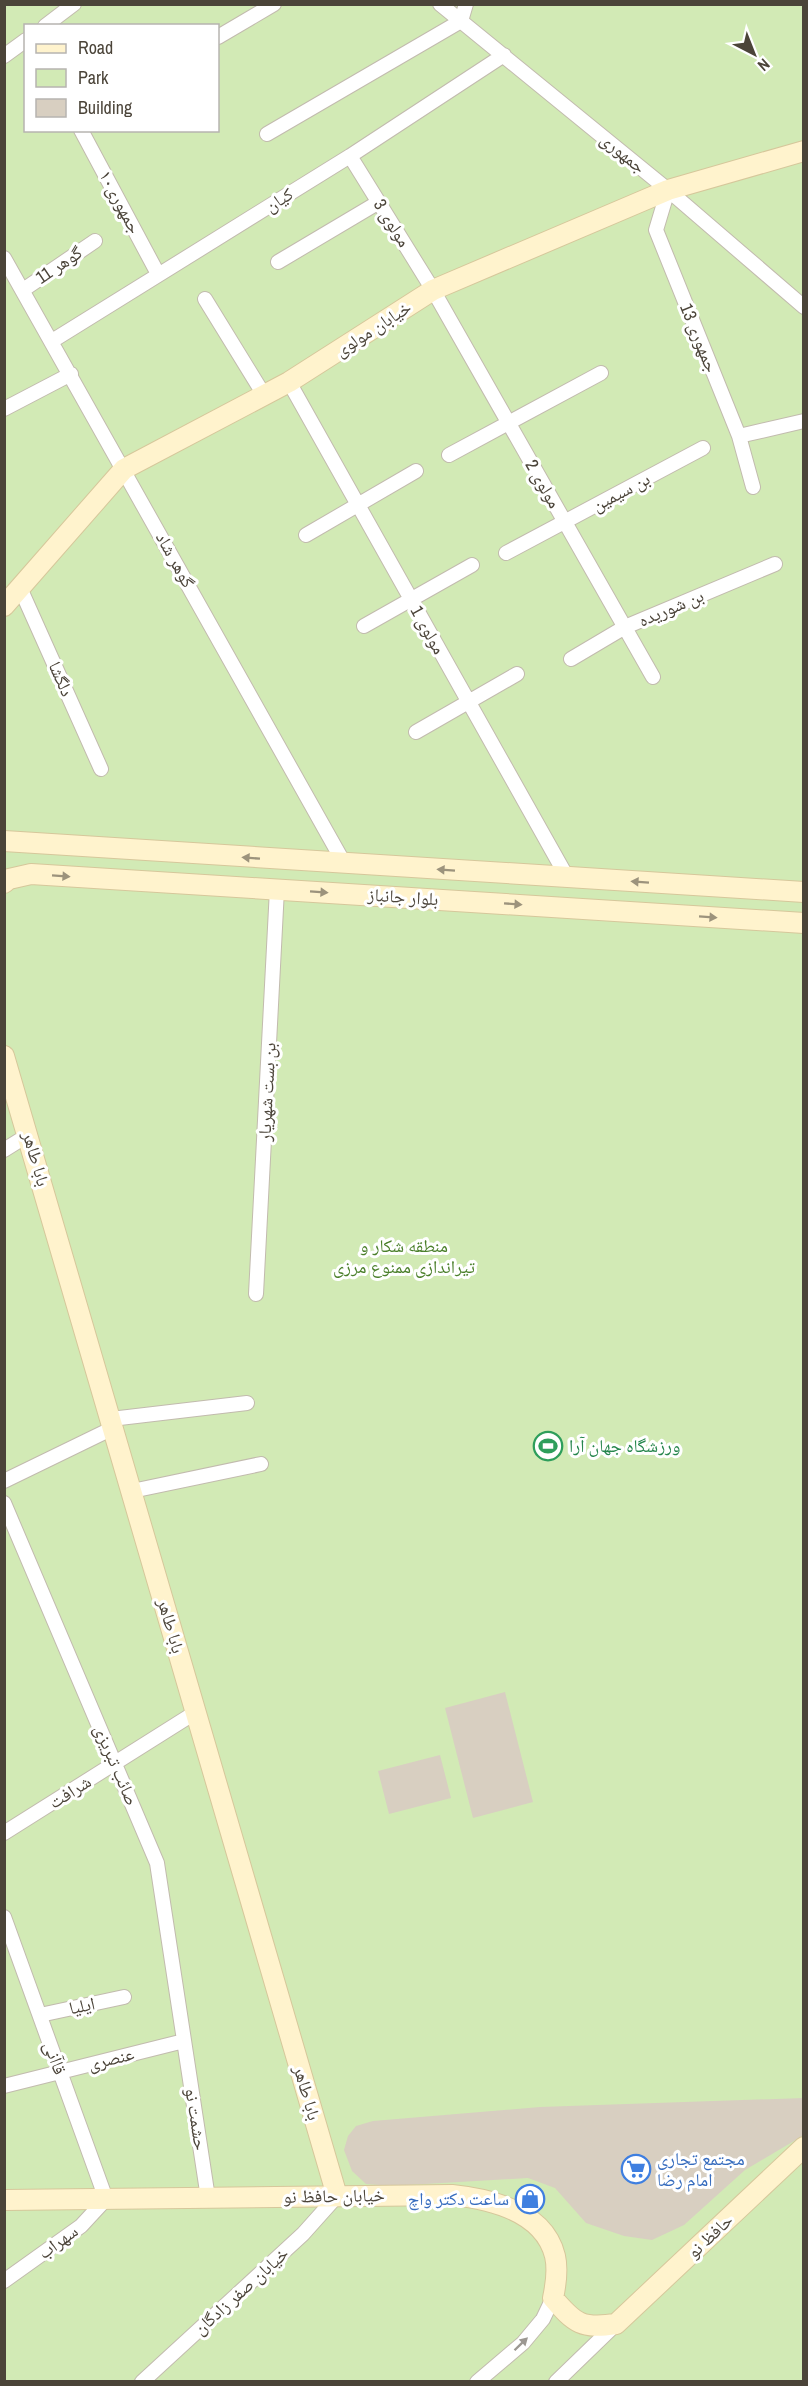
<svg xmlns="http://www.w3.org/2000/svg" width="808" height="2386" font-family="'Archivo Narrow','Noto Naskh Arabic',sans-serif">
<rect width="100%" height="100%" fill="#f6f3ec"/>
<path fill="#d2eab5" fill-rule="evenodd" d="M5 5H803V2381L5 2382ZM26 26H218V130H26Z"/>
<path fill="#d8cfc1" d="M505 1692 533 1802 473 1818 445 1708Z
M440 1755 451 1798 389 1814 378 1771Z
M804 2098V2135L745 2170 684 2225 652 2240 624 2236 586 2223 555 2188 528 2178 391 2186 366 2184 352 2171 344 2150 348 2136 356 2126 373 2121 540 2107Z"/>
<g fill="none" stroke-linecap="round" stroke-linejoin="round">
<g stroke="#c2bbae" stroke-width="16">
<path id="street" d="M440 4 668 190 804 307
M45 26 74 4
M218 37 274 4
M4 56 26 40
M81 130 158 274
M267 134 461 21 466 4
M350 156 433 290 653 677
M668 190 656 230 739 436 753 487
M4 258 344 863
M278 262 379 202
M23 290 95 241
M205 299 264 395
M52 341 350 156 504 55
M289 382 567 877
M4 409 71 374
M739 436 804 421
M449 455 601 373
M306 535 416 471
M506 553 703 448
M21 590 101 769
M364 626 472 565
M571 659 625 627 775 564
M416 732 517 674
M4 1150 28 1135
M256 1294 277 889
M111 1419 247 1403
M4 1481 113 1428
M132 1491 261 1464
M4 1503 157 1863 208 2198
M4 1833 196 1712
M4 1917 106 2199 81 2226 4 2281
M40 2015 124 1997
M4 2086 184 2041
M142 2382 303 2234 337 2196
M477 2382 523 2343 543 2319 553 2298
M556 2382 616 2324"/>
</g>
<g stroke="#d6c79b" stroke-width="22">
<path id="secondary" d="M4 606 124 469 289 382 433 290 668 190 804 151
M4 841 804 892
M4 883 9 879 31 874 804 923
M4 1056 337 2196
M4 2200 452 2195C490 2199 544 2211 555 2256 558 2269 556 2284 553 2298 575 2324 582 2329 616 2324L804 2147"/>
</g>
<use href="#street" stroke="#fff" stroke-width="14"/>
<use href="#secondary" stroke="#fff3cd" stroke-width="20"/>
</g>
<defs><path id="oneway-solid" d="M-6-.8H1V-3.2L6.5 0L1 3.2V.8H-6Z" transform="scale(1.5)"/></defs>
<g fill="#9c937c">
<use href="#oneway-solid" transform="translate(251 858) rotate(-176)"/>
<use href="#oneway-solid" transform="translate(446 870) rotate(-176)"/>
<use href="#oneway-solid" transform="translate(61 876) rotate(4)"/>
<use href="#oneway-solid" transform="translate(640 882) rotate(-176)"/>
<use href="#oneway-solid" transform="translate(319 892) rotate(4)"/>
<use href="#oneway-solid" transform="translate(513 904) rotate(4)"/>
<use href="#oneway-solid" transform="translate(708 917) rotate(4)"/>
</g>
<use fill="#9c9892" href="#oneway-solid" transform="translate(521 2344) rotate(-44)"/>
<defs>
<g id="stadium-ring" transform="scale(1.5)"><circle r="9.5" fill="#fff" stroke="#2e9e5b" stroke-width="1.5"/><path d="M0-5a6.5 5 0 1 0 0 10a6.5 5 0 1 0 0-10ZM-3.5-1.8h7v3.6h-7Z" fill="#2e9e5b"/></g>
<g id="supermarket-ring" transform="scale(1.5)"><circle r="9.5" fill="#fff" stroke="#3f7fe0" stroke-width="1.5"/><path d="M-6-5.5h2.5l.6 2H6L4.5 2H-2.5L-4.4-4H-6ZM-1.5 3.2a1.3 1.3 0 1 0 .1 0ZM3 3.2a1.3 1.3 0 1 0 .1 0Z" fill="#3f7fe0"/></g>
<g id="shop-ring" transform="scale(1.5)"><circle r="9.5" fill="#fff" stroke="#3f7fe0" stroke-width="1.5"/><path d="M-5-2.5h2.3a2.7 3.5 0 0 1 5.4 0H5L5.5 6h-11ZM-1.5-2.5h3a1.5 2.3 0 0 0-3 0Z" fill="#3f7fe0"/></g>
</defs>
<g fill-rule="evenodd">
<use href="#stadium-ring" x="548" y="1446"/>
<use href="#supermarket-ring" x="636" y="2169"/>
<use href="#shop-ring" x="530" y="2199"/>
</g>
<g text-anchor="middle" stroke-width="6" stroke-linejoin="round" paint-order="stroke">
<g font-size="18" fill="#4b4439" stroke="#fff">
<text transform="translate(623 153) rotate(39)" y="6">جمهوری</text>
<text transform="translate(279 200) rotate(-32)" y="6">کیان</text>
<text transform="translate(120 202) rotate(62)" y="6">جمهوری۱۰</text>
<text transform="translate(392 223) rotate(58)" y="6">مولوی 3</text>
<text transform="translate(59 265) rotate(-34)" y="6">گوهر 11</text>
<text transform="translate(373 329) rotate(-33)" y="6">خیابان مولوی</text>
<text transform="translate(699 338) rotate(68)" y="6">جمهوری 13</text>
<text transform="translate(543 484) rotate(60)" y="6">مولوی 2</text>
<text transform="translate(621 492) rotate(-28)" y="6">بن سیمین</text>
<text transform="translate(175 560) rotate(61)" y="6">گوهر شاد</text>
<text transform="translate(671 608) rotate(-23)" y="6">بن شوریده</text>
<text transform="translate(428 630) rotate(61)" y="6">مولوی 1</text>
<text transform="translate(61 679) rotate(66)" y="6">دلگشا</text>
<text transform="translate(403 897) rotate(4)" y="6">بلوار جانباز</text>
<text transform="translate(267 1092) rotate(-87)" y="6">بن بست شهریار</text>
<text transform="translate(36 1159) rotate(74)" y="6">بابا طاهر</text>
<text transform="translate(171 1626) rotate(74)" y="6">بابا طاهر</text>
<text transform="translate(116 1765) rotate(67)" y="6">صائب تبریزی</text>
<text transform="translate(70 1792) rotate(-32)" y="6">شرافت</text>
<text transform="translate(82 2006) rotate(-12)" y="6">ایلیا</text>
<text transform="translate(55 2058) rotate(70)" y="6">قاآنی</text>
<text transform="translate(111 2059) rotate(-14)" y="6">عنصری</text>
<text transform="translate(307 2093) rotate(74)" y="6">بابا طاهر</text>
<text transform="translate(196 2119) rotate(81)" y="6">حشمت نو</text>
<text transform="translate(334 2196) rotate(-1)" y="6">خیابان حافظ نو</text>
<text transform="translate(710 2236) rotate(-43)" y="6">حافظ نو</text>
<text transform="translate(58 2242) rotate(-36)" y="6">سهراب</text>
<text transform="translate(241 2291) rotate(-42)" y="6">خیابان صفر زادگان</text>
</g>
<g font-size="18" fill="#4a7f2a" stroke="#fff">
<text x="404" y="1252">منطقه شکار و<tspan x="404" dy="21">تیراندازی ممنوع مرزی</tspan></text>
</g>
<g font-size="18" fill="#27864d" stroke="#fff" text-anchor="start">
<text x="569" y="1452">ورزشگاه جهان آرا</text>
</g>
<g font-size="18" fill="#366cbe" stroke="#fff" text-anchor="start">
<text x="657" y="2165">مجتمع تجاری<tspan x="657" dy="21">امام رضا</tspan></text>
<text x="509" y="2205" text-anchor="end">ساعت دکتر واچ</text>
</g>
</g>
<rect width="808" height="2386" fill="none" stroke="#4b4439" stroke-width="12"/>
<rect x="24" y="24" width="195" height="108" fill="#ffffff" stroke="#b7b4b0" stroke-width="1.5"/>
<rect x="36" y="44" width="30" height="9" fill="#fff3cd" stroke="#b7b4b0" stroke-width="1.5"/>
<text x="78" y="54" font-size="18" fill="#4b4439">Road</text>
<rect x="36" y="69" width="30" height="18" fill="#d2eab5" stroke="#b7b4b0" stroke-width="1.5"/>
<text x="78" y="84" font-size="18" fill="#4b4439">Park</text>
<rect x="36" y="99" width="30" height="18" fill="#d8cfc1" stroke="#b7b4b0" stroke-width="1.5"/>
<text x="78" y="114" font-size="18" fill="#4b4439">Building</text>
<g transform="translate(754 54) rotate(138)" stroke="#ffffff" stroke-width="4.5" paint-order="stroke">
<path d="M0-4.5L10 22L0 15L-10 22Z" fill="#4b4439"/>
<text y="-9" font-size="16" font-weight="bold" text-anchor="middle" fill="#4b4439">N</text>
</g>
</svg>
